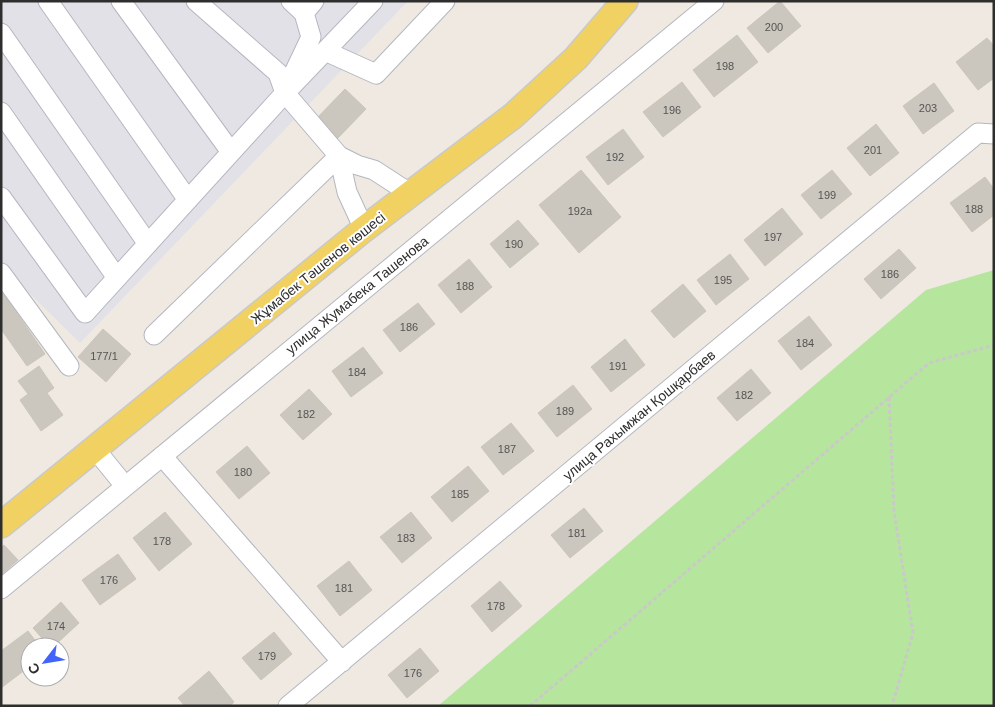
<svg xmlns="http://www.w3.org/2000/svg" width="995" height="707" font-family="Arial,sans-serif">
<rect width="100%" height="100%" fill="#efe9e1"/>
<path fill="#e3e1e8" d="M1 1H408L80 343 23 287 1 263Z"/>
<path fill="#b6e59e" d="M994 270V706H438L926 290Z"/>
<path fill="#cbc7bf" stroke="#cbc5ba" d="M780 1 801 26 768 53 747 28Z
M737 35 758 62 714 97 693 70Z
M987 38 994 46V78L978 90 956 62Z
M682 82 701 107 663 137 643 112Z
M934 83 954 111 923 134 903 106Z
M345 89 366 109 337 139 316 119Z
M876 124 899 153 870 176 847 148Z
M623 129 644 157 608 185 586 157Z
M581 170 621 217 579 253 539 205Z
M832 170 852 194 821 219 801 195Z
M985 177 994 189V215L972 232 950 203Z
M782 208 803 234 765 266 744 240Z
M518 220 539 244 510 268 490 244Z
M899 249 916 268 881 299 864 279Z
M730 254 749 279 716 305 697 280Z
M469 259 492 287 461 313 438 285Z
M683 284 706 311 674 338 651 311Z
M1 290 45 354 27 366 1 329Z
M418 303 435 324 400 352 383 330Z
M809 316 832 345 801 370 778 341Z
M103 329 131 354 106 382 78 357Z
M625 339 645 365 611 392 591 367Z
M363 347 383 373 351 397 332 371Z
M39 366 54 388 47 393 63 415 41 431 20 400 28 394 18 381Z
M751 369 771 393 737 421 717 398Z
M573 385 592 409 557 437 538 413Z
M309 389 332 414 303 440 280 415Z
M511 423 534 451 503 475 481 447Z
M247 446 270 473 239 499 216 472Z
M468 466 489 491 452 522 431 497Z
M584 508 603 531 570 558 551 535Z
M165 512 192 544 159 571 133 538Z
M411 512 432 538 402 563 380 537Z
M4 545 18 560 1 575V548Z
M118 554 136 579 100 605 82 580Z
M349 561 372 590 340 616 317 586Z
M500 581 522 606 492 632 471 606Z
M61 602 79 623 53 647H50L33 628Z
M28 631 40 647H30V666L1 688V651Z
M274 632 292 654 261 680 242 658Z
M420 648 439 671 407 698 388 675Z
M209 671 234 702 230 706H185L178 698Z"/>
<g fill="none" stroke-linecap="round" stroke-linejoin="round">
<g stroke="#b4b7c1" stroke-width="21">
<path id="minor" d="M48 1 188 200
M121 1 231 152
M196 1 278 73 285 93 339 156 357 165 374 170 411 194
M291 1 304 13
M1 33 148 244
M325 51 376 74 445 1
M291 79 311 37 304 13 314 1
M1 112 117 278
M339 156 347 192 364 229
M1 197 85 313 285 93 373 1
M1 273 69 366
M154 335 339 156
M95 449 125 486
M162 456 342 662
M1 589 714 1
M288 706 978 133 994 134"/>
</g>
<g stroke="#c9c9c9" stroke-width="28">
<path id="major" d="M1 525 364 229 513 116 576 58 625 1"/>
</g>
<path stroke="#c9c9c9" stroke-width="3" stroke-dasharray="4 2.5" stroke-linecap="butt" d="M889 397 894 511 913 633 892 706
M530 706 929 363 994 345"/>
<use href="#minor" stroke="#fff" stroke-width="19"/>
<use href="#major" stroke="#f2d163" stroke-width="25"/>
</g>
<g text-anchor="middle" stroke-width="4" stroke-linejoin="round" paint-order="stroke">
<g font-size="11" fill="#555452">
<text x="774" y="31">200</text>
<text x="725" y="70">198</text>
<text x="928" y="112">203</text>
<text x="672" y="114">196</text>
<text x="873" y="154">201</text>
<text x="615" y="161">192</text>
<text x="827" y="199">199</text>
<text x="974" y="213">188</text>
<text x="580" y="215">192а</text>
<text x="773" y="241">197</text>
<text x="514" y="248">190</text>
<text x="890" y="278">186</text>
<text x="723" y="284">195</text>
<text x="465" y="290">188</text>
<text x="409" y="331">186</text>
<text x="805" y="347">184</text>
<text x="104" y="360">177/1</text>
<text x="618" y="370">191</text>
<text x="357" y="376">184</text>
<text x="744" y="399">182</text>
<text x="565" y="415">189</text>
<text x="306" y="418">182</text>
<text x="507" y="453">187</text>
<text x="243" y="476">180</text>
<text x="460" y="498">185</text>
<text x="577" y="537">181</text>
<text x="406" y="542">183</text>
<text x="162" y="545">178</text>
<text x="109" y="584">176</text>
<text x="344" y="592">181</text>
<text x="496" y="610">178</text>
<text x="56" y="630">174</text>
<text x="267" y="660">179</text>
<text x="413" y="677">176</text>
</g>
<g font-size="14" fill="#2e2e2e" stroke="#fff">
<text transform="translate(318 268) rotate(-39)" y="5">Жұмабек Тәшенов көшесі</text>
<text transform="translate(357 295) rotate(-39)" y="5">улица Жумабека Ташенова</text>
<text transform="translate(639 415) rotate(-40)" y="5">улица Рахымжан Қошқарбаев</text>
</g>
</g>
<rect width="995" height="707" fill="none" stroke="#2e2e2e" stroke-width="5"/>
<g transform="translate(45 662) rotate(239)"><circle r="24" fill="#ffffff" stroke="#ababab"/>
<path d="M0-4L9 19L0 12L-9 19Z" fill="#4264fb"/>
<text y="-8" font-size="14" font-weight="bold" text-anchor="middle" fill="#2e2e2e">С</text>
</g>
</svg>
